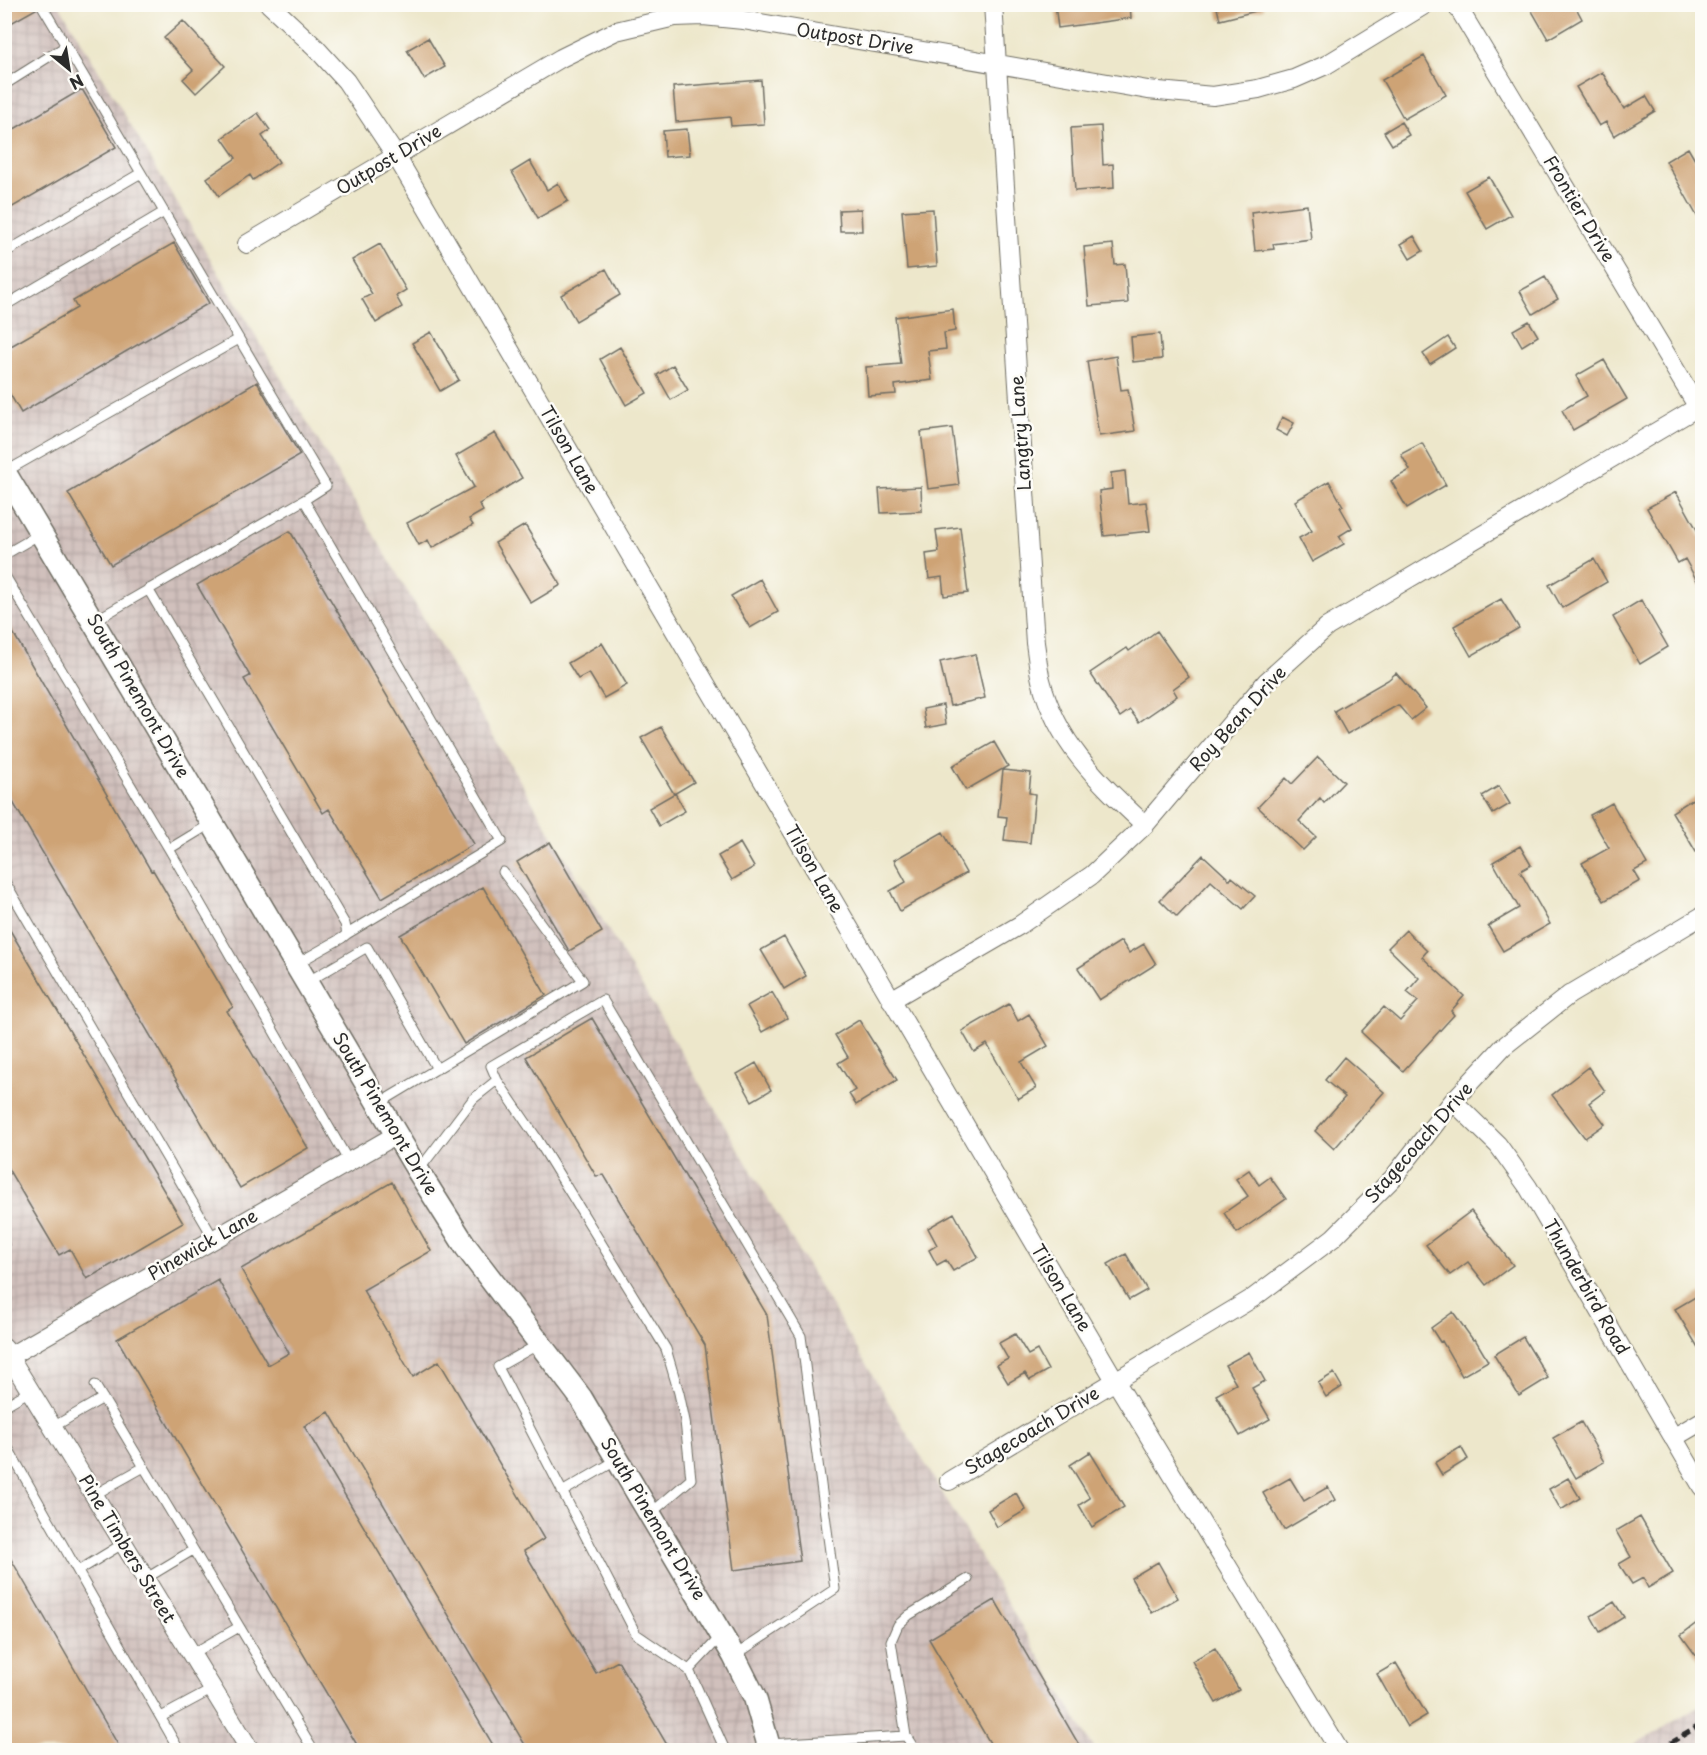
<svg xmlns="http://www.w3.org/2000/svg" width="1707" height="1755" font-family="'Playpen Sans',sans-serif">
<defs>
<pattern id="industrial-grid" width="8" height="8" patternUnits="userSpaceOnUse" patternTransform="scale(1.5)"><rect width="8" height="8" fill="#d0c0bc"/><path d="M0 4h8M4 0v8" fill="none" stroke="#b3a5a2"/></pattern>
</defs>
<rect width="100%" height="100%" fill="#fdfcf7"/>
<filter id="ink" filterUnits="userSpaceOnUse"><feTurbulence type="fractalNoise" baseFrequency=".0167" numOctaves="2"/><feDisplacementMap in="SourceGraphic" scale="12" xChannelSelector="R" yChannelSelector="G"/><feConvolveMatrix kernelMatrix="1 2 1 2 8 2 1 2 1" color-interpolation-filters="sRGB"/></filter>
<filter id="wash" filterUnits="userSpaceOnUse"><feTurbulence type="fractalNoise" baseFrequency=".008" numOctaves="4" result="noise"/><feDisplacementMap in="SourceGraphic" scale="24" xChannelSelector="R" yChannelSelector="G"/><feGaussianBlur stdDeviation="1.35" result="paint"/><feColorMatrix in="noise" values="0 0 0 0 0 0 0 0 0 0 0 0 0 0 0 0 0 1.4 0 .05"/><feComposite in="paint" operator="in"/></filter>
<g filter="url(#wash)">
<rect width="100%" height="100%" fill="#ede7cb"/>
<path fill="url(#industrial-grid)" d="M59 4 1095 1750H5L4 5Z
M1702 1705V1750H1625Z"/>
<g id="blocks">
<path fill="#cea374" d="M4 4H34L36 9 4 27Z
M1055 4H1130L1131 18 1058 28Z
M1216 4H1263L1264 9 1220 20Z
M1528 4H1574L1582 19 1548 39Z
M183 21 225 66 196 93 183 79 193 70 164 38Z
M428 38 445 67 424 79 407 50Z
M1424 56 1446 95 1404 119 1382 80Z
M1602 72 1624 109 1646 96 1655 111 1614 136 1606 122 1599 126 1576 87Z
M761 80 764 124 731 126 730 117 676 122 673 87Z
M82 89 116 147 4 212V135Z
M258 113 270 130 262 136 279 162 253 180 250 175 219 196 207 178 236 158 222 138Z
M1401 122 1409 135 1392 145 1384 132Z
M1101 126 1103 165 1113 164 1114 188 1075 191 1071 128Z
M687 129 690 155 665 157 663 131Z
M1688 148 1702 172V225L1666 161Z
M530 161 547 190 558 183 568 201 538 218 512 172Z
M1489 177 1511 215 1487 229 1465 191Z
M1307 205 1311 239 1273 244 1274 249 1255 251 1251 212Z
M861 209 862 231H840L839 210Z
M933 209 937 266 907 269 902 211Z
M1414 236 1423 251 1410 259 1401 244Z
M174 243 209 303 21 413 4 384V350L77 308 73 301Z
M380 244 406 290 396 296 402 307 376 323 362 299 372 294 352 260Z
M1113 244 1115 265 1125 264 1128 303 1089 306 1084 247Z
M606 269 620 295 576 321 561 295Z
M1545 277 1558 299 1533 314 1520 291Z
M953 309 955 331 944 333 946 349 928 351 932 380 895 385 896 394 868 396 866 367 901 364 895 317Z
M1529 321 1538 336 1522 346 1513 330Z
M431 332 459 380 440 391 412 343Z
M1160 334 1162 359 1133 362 1131 337Z
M1448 337 1455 348 1430 364 1423 354Z
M620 347 647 393 626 405 600 359Z
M1116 356 1121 390 1128 389 1135 431 1099 436 1087 361Z
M1604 360 1627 399 1573 430 1562 410 1587 396 1576 376Z
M673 365 688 390 671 400 657 375Z
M257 382 300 455 111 565 68 493Z
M1282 417 1294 423 1287 436 1276 430Z
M952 428 959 485 928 489 921 432Z
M495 433 522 478 479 504 483 511 469 519 473 525 432 548 428 540 419 545 407 523 474 487 456 456Z
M1422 443 1446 485 1407 508 1391 481 1410 470 1401 454Z
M1125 471 1128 504 1146 502 1150 531 1104 536 1099 491 1112 489 1111 473Z
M1329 481 1343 506 1340 507 1352 528 1339 536 1344 544 1312 562 1299 538 1312 531 1295 501Z
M921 487 922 511 881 513 879 489Z
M1676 492 1702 539V590L1685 559 1678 563 1647 508Z
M525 525 561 585 531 603 495 543Z
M960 527 968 593 944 596 942 577 929 579 926 554 939 552 936 530Z
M290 531 474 844 382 898 329 809 323 813 244 679 250 676 197 585Z
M1594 559 1607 582 1562 608 1549 585Z
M760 579 778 612 750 628 731 596Z
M1501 599 1519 628 1471 656 1454 626Z
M1641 600 1668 647 1640 664 1613 617Z
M4 617 151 871 153 870 233 1007 227 1011 308 1148 240 1188 4 787Z
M1157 631 1189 677 1173 689 1177 696 1139 722 1130 710 1120 717 1090 673 1127 648 1129 651Z
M602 643 627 685 604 698 589 673 578 679 568 663Z
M975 654 985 698 950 706 940 662Z
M1396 673 1426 708 1411 720 1398 705 1347 734 1334 711 1388 680Z
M943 705 946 724 926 728 923 709Z
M661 727 694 782 674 794 641 738Z
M994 742 1008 766 966 790 952 766Z
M1318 757 1344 782 1324 803 1320 798 1299 821 1316 837 1303 850 1258 807 1286 778 1292 784Z
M1003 770 1031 773 1029 793 1035 794 1030 843 1004 840 1007 817 998 816Z
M1499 786 1510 804 1493 814 1482 796Z
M675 793 685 811 659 826 649 808Z
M1702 793V862L1672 812Z
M1612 803 1647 864 1634 871 1640 881 1604 901 1582 863 1609 848 1590 815Z
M943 832 966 873 900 911 890 891 906 882 894 860Z
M550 842 602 932 569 951 517 862Z
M740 843 754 867 732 880 718 856Z
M1520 846 1531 865 1520 871 1550 924 1503 951 1488 926 1519 908 1493 862Z
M1203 855 1230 880 1232 877 1255 896 1243 909 1211 881 1177 917 1160 900Z
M483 887 546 995 464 1044 400 935Z
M4 920 183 1223 87 1279 70 1249 59 1255 4 1162Z
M1406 930 1427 951 1422 957 1464 996 1451 1011 1454 1015 1403 1071 1361 1032 1384 1007 1400 1021 1418 1001 1407 992 1419 978 1388 948Z
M784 937 806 976 784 989 761 950Z
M1121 941 1129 953 1144 944 1156 964 1099 1000 1078 968Z
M772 992 787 1018 762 1032 747 1006Z
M1009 1004 1018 1021 1029 1014 1048 1046 1021 1062 1036 1088 1018 1099 987 1044 974 1052 962 1031Z
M592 1018 767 1315 800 1561 734 1570 705 1345 604 1175 596 1176 526 1057Z
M859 1020 897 1080 856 1105 849 1094 855 1090 838 1063 848 1057 835 1035Z
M1344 1057 1384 1092 1334 1149 1315 1131 1345 1097 1325 1080Z
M756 1063 771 1090 752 1101 737 1074Z
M1588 1067 1605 1091 1589 1103 1605 1124 1585 1138 1552 1095Z
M1249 1170 1259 1185 1270 1177 1286 1199 1237 1233 1224 1213 1248 1196 1236 1179Z
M392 1182 431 1251 363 1290 413 1377 439 1361 544 1539 524 1551 596 1673 618 1661 670 1750H528L329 1412 304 1426 496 1750H360L117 1339 218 1280 268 1365 289 1353 241 1269Z
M1471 1211 1513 1265 1486 1285 1468 1262 1450 1275 1426 1245Z
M954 1213 978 1257 953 1271 946 1260 937 1265 929 1250 937 1245 928 1228Z
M1126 1254 1147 1290 1129 1300 1108 1264Z
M1702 1293V1354L1675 1309Z
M1453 1312 1473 1340 1475 1339 1488 1361 1462 1376 1442 1341 1440 1342 1431 1328Z
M1015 1334 1028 1355 1037 1350 1048 1370 1030 1380 1025 1373 1008 1383 997 1365 1008 1359 999 1343Z
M1523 1337 1548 1378 1519 1396 1494 1355Z
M1249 1352 1265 1381 1252 1388 1270 1419 1240 1436 1216 1395 1236 1384 1225 1365Z
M1334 1373 1342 1387 1326 1397 1318 1383Z
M1581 1422 1604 1462 1576 1478 1553 1438Z
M1461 1447 1468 1459 1442 1475 1435 1463Z
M1090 1452 1124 1507 1092 1527 1079 1505 1090 1498 1070 1465Z
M1290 1478 1304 1501 1328 1487 1335 1500 1284 1530 1263 1493Z
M1568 1478 1580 1498 1561 1510 1549 1489Z
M1016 1493 1026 1510 997 1527 988 1510Z
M1640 1517 1673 1573 1648 1588 1643 1578 1632 1584 1619 1564 1631 1557 1616 1531Z
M4 1547 121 1750H4Z
M1158 1562 1178 1598 1152 1613 1131 1578Z
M995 1600 1082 1750H994L929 1639Z
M1614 1602 1624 1617 1600 1632 1591 1616Z
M1702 1619V1664L1681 1635Z
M1215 1648 1239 1690 1216 1703 1192 1661Z
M1396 1663 1427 1715 1407 1727 1377 1674Z"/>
</g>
</g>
<g filter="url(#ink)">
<use href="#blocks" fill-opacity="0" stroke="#6f6d63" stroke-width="1.5"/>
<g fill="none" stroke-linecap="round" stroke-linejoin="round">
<g stroke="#6f6d63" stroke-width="11">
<path id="service" d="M66 46 326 486 304 500
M4 85 66 46 41 4
M4 253 141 173
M4 306 164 212
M5 472 239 339
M4 555 40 534
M4 574 169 849 349 1162
M148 589 345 924 347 934 342 938 296 964
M94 621 304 500 502 841 347 934
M169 849 212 823
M4 880 214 1239
M307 982 367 947 437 1069
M378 1104 583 981 503 872
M419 1170 473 1099 497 1080
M4 1244V1248
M539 1344 498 1367 636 1634 689 1670 722 1635
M95 1385 313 1750
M4 1406 30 1391
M53 1427 103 1398
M4 1441 179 1750
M562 1492 617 1460
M94 1495 144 1467
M650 1514 691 1479 685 1421 679 1393 666 1349 536 1137 497 1080 491 1066 603 1000 801 1336 835 1589 734 1656
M78 1571 124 1543
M145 1579 193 1550
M192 1654 239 1627
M689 1670 725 1750
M161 1717 213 1689
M906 1736 891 1641 898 1625 909 1615 968 1579
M769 1744 906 1736 915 1750"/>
</g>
<g stroke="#6f6d63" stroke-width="20">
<path id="minor" d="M269 4 315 47 346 81 396 156 1116 1382 1339 1750
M993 4 1035 643C1037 655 1038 668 1041 680 1057 744 1099 782 1145 825
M1456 4 1702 414
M247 244 561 58 616 31 675 17 703 16 743 20 1148 90 1213 96 1258 89 1294 79 1326 65 1426 4
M891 1000 1020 925 1092 875 1145 825 1266 682 1327 627 1698 407
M1453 1101 1498 1145 1528 1187 1702 1487
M4 1348 250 1750
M10 1356 396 1135
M1673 1438 1702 1421
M949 1481 1253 1298 1333 1238 1393 1178 1453 1101 1503 1047 1569 995 1702 916"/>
</g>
<g stroke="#6f6d63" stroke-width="25">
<path id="tertiary" d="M4 471 418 1171 466 1247 581 1398 734 1656 755 1698 770 1750"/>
</g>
<use href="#service" stroke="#fff" stroke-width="9"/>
<use href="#minor" stroke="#fff" stroke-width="18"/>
<use href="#tertiary" stroke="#fff" stroke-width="22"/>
<path stroke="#2b2b2b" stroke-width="4.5" stroke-dasharray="9 4.5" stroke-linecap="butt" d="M1659 1750 1702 1724"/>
</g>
</g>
<g text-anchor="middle" stroke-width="5" stroke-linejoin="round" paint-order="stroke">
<g font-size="18" fill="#2b2b2b" stroke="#fdfcf7">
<text transform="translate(855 39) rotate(9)" y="6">Outpost Drive</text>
<text transform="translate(389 160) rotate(-31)" y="6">Outpost Drive</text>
<text transform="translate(1579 209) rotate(59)" y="6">Frontier Drive</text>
<text transform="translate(1021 433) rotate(-94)" y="6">Langtry Lane</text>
<text transform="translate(569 450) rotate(60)" y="6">Tilson Lane</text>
<text transform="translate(138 696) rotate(60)" y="6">South Pinemont Drive</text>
<text transform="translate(1238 719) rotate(-48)" y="6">Roy Bean Drive</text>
<text transform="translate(814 869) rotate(60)" y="6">Tilson Lane</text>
<text transform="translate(385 1114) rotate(59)" y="6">South Pinemont Drive</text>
<text transform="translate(1419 1143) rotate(-49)" y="6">Stagecoach Drive</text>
<text transform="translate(203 1245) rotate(-30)" y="6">Pinewick Lane</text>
<text transform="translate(1586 1287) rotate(60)" y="6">Thunderbird Road</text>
<text transform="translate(1061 1288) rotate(59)" y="6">Tilson Lane</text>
<text transform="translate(1032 1431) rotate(-31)" y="6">Stagecoach Drive</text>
<text transform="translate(653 1519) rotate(59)" y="6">South Pinemont Drive</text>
<text transform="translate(127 1549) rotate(59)" y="6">Pine Timbers Street</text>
</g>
</g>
<rect width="1707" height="1755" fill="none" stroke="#fdfcf7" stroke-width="24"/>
<g transform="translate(69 69) rotate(150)" stroke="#fdfcf7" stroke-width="4.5" paint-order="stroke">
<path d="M0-4.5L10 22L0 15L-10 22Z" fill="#2b2b2b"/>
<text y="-9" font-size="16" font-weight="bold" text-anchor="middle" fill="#2b2b2b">N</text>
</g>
</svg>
